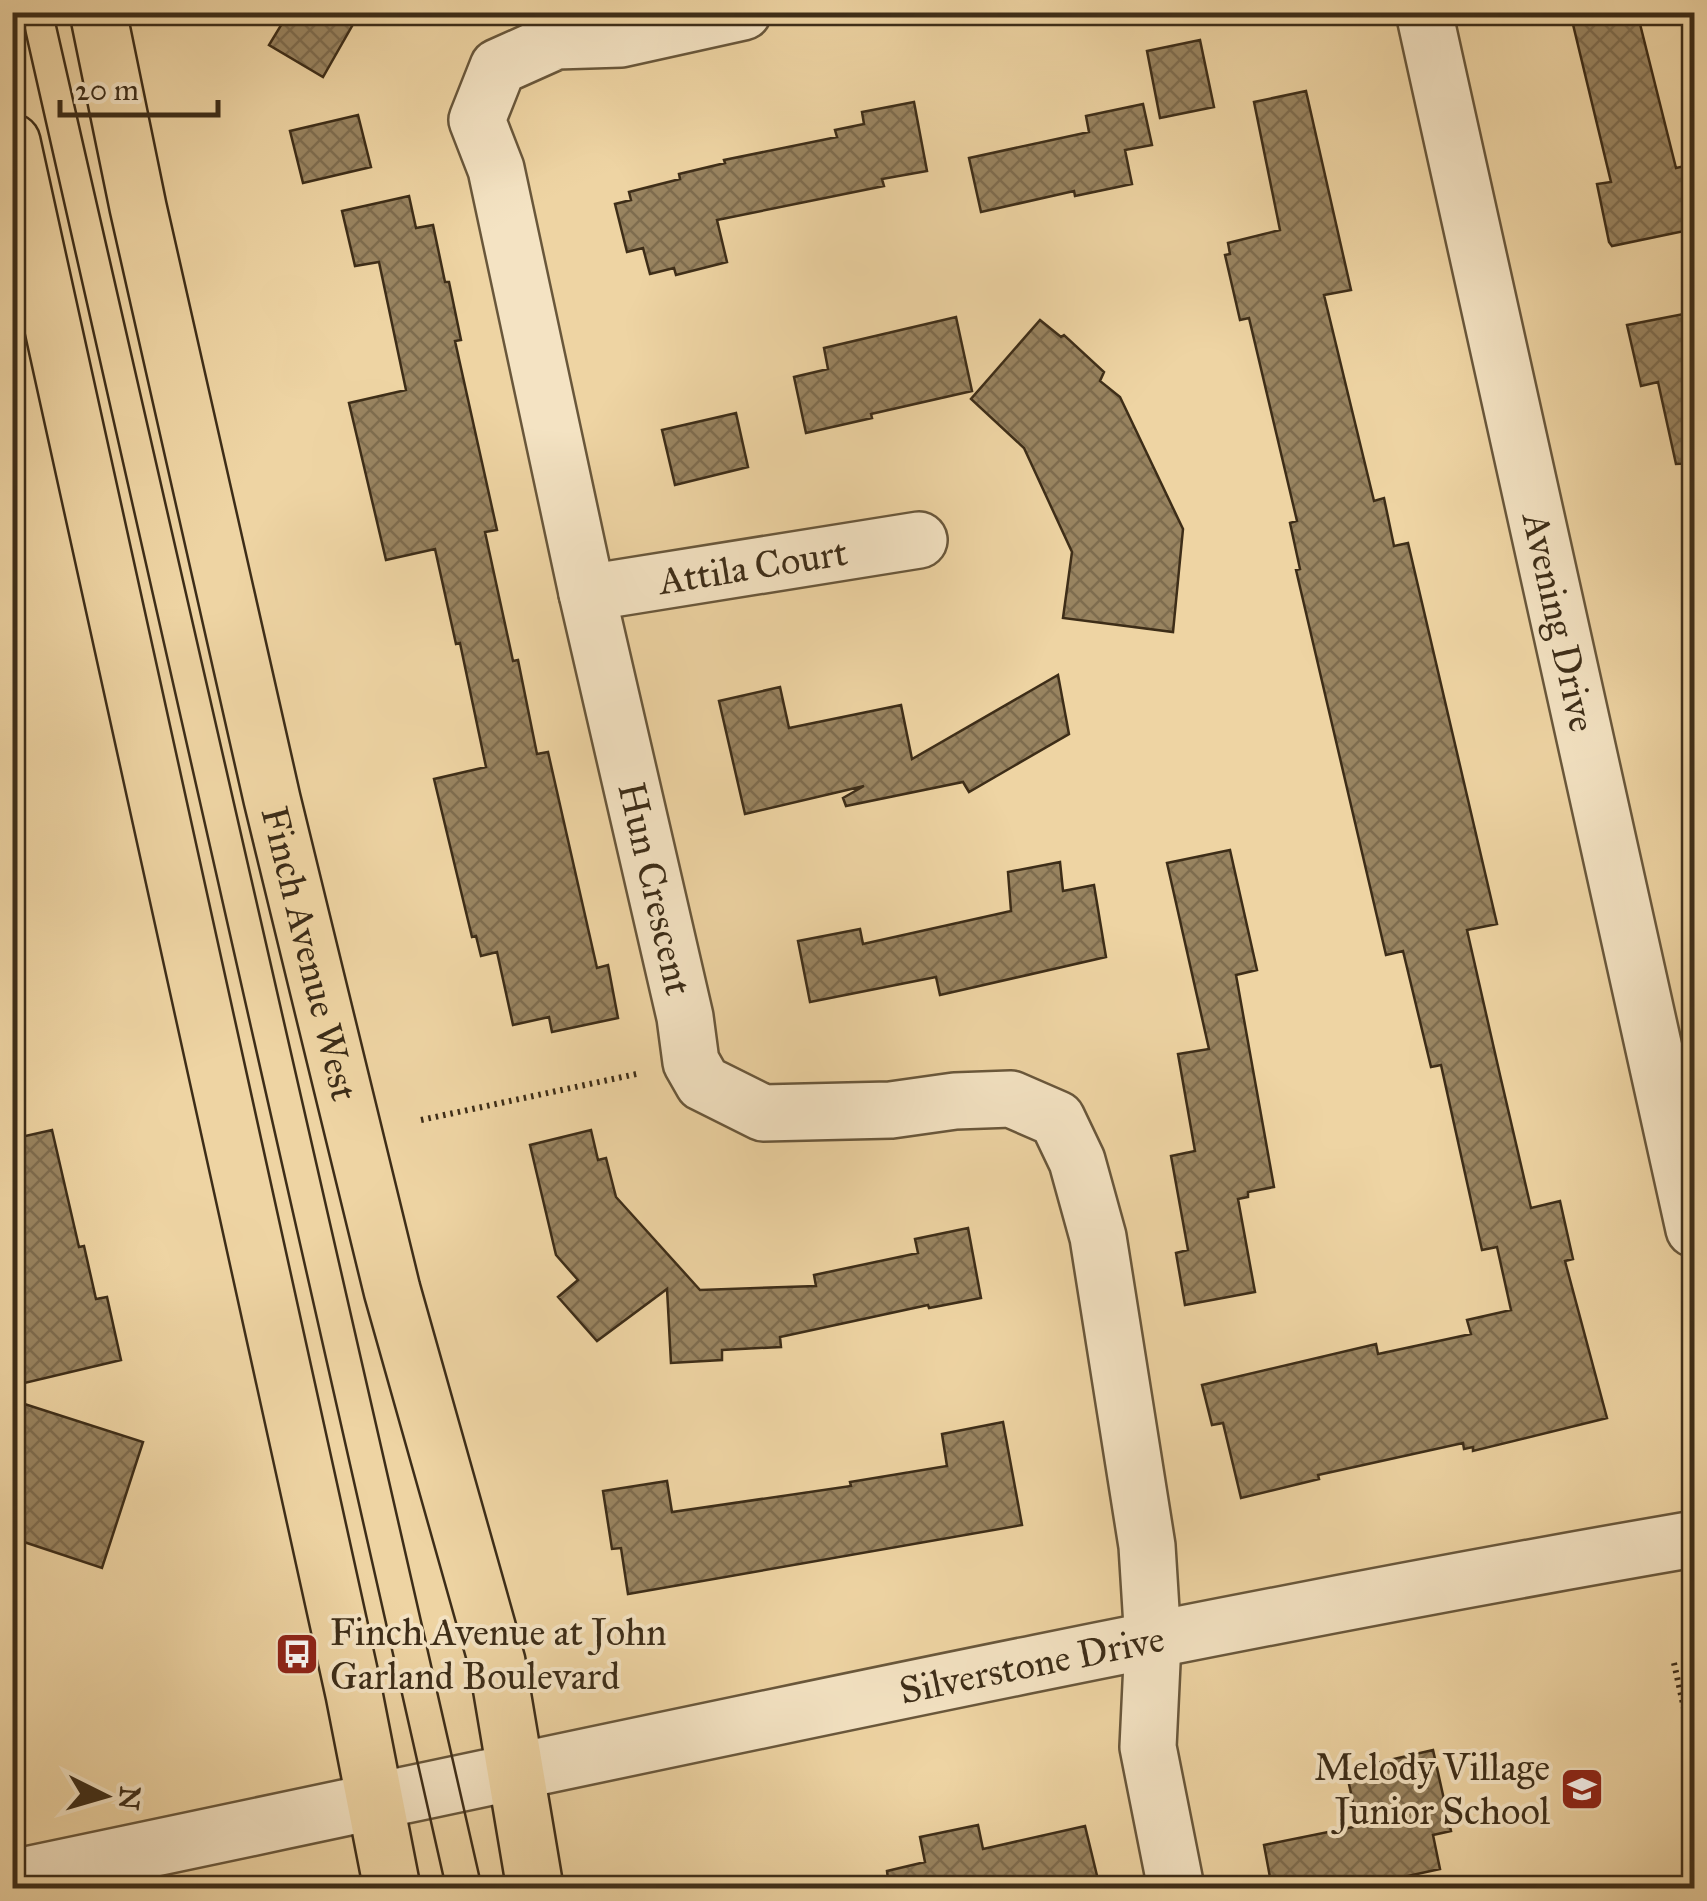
<svg xmlns="http://www.w3.org/2000/svg" width="1707" height="1901" font-family="'IM FELL Great Primer',serif">
<defs>
<pattern id="building-cross-hatch" width="8" height="8" patternUnits="userSpaceOnUse" patternTransform="scale(2.5)"><rect width="8" height="8" fill="#998460"/><path d="M0 0l8 8M0 8l8-8" fill="none" stroke="#7e6c4e"/></pattern>
</defs>
<rect width="100%" height="100%" fill="#eed4a3"/>
<filter id="stains"><feTurbulence type="fractalNoise" baseFrequency=".002" numOctaves="4"/><feColorMatrix values="0 0 0 0 .2 0 0 0 0 .09 0 0 0 0 .02 0 0 0 .5 -.17"/></filter>
<radialGradient id="worn" r=".72"><stop offset=".6" stop-color="#630" stop-opacity="0"/><stop offset="1" stop-color="#630" stop-opacity=".3"/></radialGradient>
<path fill="url(#building-cross-hatch)" stroke="#3d2d18" stroke-width="2.5" d="M289 12H360L323 77 269 45Z
M1570 12H1637L1676 168 1694 164V229L1612 246 1609 242 1597 184 1611 182Z
M1200 40 1214 107 1160 118 1147 51Z
M1306 91 1351 290 1324 295 1374 501 1384 498 1394 546 1408 543 1497 924 1467 930 1500 1075 1531 1208 1560 1201 1573 1259 1565 1261 1607 1418 1473 1451V1447L1464 1449 1463 1443 1318 1475 1319 1479 1241 1498 1223 1423 1212 1425 1202 1385 1376 1344 1378 1354 1471 1334 1467 1320 1511 1310 1497 1247 1482 1250 1441 1065 1431 1067 1403 951 1386 955 1296 570 1300 569 1290 523 1297 521 1249 318 1240 320 1225 255 1230 254 1228 243 1280 230 1254 102Z
M914 102 927 171 882 179 884 186 717 220 727 262 676 275 674 268 650 274 643 248 627 252 615 204 631 200 629 192 680 179 679 174 725 163 724 160 837 137 835 130 864 124 862 112Z
M1143 104 1152 145 1125 150 1132 184 1075 196 1074 191 981 212 969 158 1089 132 1086 116Z
M358 115 371 167 303 183 290 131Z
M409 196 416 228 433 225 445 282H449L461 340 455 341 497 530 485 532 513 661 518 660 537 754 548 752 597 968 608 965 618 1018 552 1032 549 1017 513 1025 497 952 481 956 476 936 472 937 434 779 486 767 460 643 456 644 435 549 386 560 349 403 406 390 379 262 355 266 342 211Z
M1694 312V463L1676 464 1658 382 1641 386 1627 325Z
M956 317 972 391 871 414 872 418 806 433 794 377 828 369 824 348Z
M1040 320 1061 337 1064 335 1104 372 1100 381 1120 397 1183 529 1173 632 1063 618 1072 552 1024 448 971 399Z
M736 413 748 467 675 485 662 430Z
M1058 675 1069 734 969 792 963 782 846 806 843 798 864 786 745 814 719 701 780 687 789 728 901 705 912 759Z
M1230 850 1257 970 1236 975 1274 1187 1248 1192V1197L1238 1199 1255 1292 1185 1305 1176 1253 1188 1250 1171 1156 1195 1151 1178 1054 1209 1049 1167 863Z
M1060 862 1063 891 1094 885 1106 957 940 995 936 977 810 1002 798 941 860 929 863 944 1011 911 1008 872Z
M52 1130 79 1247 84 1246 96 1299 107 1297 121 1360 12 1386V1139Z
M591 1130 598 1160 606 1158 616 1197 700 1290 816 1286 814 1275 918 1253 915 1239 968 1228 981 1298 929 1308 928 1305 780 1337 781 1347 722 1350V1360L671 1363 667 1289 597 1341 558 1297 578 1280 556 1255 530 1145Z
M12 1400 143 1442 102 1568 12 1538Z
M1003 1422 1022 1525 628 1594 621 1548 612 1549 603 1491 667 1481 672 1512 851 1486 850 1482 947 1466 942 1434Z
M1433 1750 1451 1831 1433 1835 1440 1869 1371 1884 1370 1878 1313 1888H1272L1264 1845 1358 1826 1346 1770Z
M978 1825 983 1849 1085 1826 1100 1888H889L887 1871 925 1862 920 1837Z"/>
<g fill="none" stroke-linecap="round" stroke-linejoin="round">
<g stroke="#69573b" stroke-width="60">
<g id="minor">
<path id="s1" d="M743 12 621 39 556 41 498 67 477 120 496 169 587 593 685 1017 691 1062 703 1083 763 1113 891 1110 955 1101 1011 1099 1057 1119 1077 1161 1098 1237 1147 1546 1153 1642 1148 1747 1176 1888"/>
<path id="s2" d="M1424 12 1694 1229"/>
<path id="s3" d="M587 593 919 540"/>
<path id="s4" d="M12 1878C572 1761 1131 1636 1694 1539"/>
</g>
</g>
<g stroke="#3d2d18" stroke-width="60">
<g id="major">
<path id="s5" d="M98 12 138 207 272 799 392 1290 497 1662 535 1888"/>
<path d="M12 142 354 1694 392 1888"/>
</g>
</g>
<path stroke="#3d2d18" stroke-width="6" stroke-dasharray="2.5 5" stroke-linecap="butt" d="M421 1120 641 1073
M1674 1663 1694 1754"/>
<use href="#minor" stroke="#f4e3c3" stroke-width="55"/>
<use href="#major" stroke="#eed4a3" stroke-width="55"/>
<path stroke="#3d2d18" stroke-width="2.5" d="M21 12 446 1888
M53 12 482 1888"/>
</g>
<defs>
<g id="bus-square" transform="scale(2.25)"><rect x="-9" y="-9" width="18" height="18" rx="4" fill="#8f2418" stroke="#f4e3c3"/><path d="M-5-6H5V4H4V6H2V4H-2V6H-4V4H-5ZM-3.5-4V0h7V-4ZM-3.5 1.2v1.5H-2V1.2ZM2 1.2v1.5H3.5V1.2Z" fill="#fff"/></g>
<g id="school-square" transform="scale(2.25)"><rect x="-9" y="-9" width="18" height="18" rx="4" fill="#8f2418" stroke="#f4e3c3"/><path d="M0-5L7-2L0 1L-7-2ZM-4 1L0 2.5L4 1V4Q0 6-4 4Z" fill="#fff"/></g>
</defs>
<g fill-rule="evenodd">
<use href="#bus-square" x="297" y="1654"/>
<use href="#school-square" x="1582" y="1789"/>
</g>
<g text-anchor="middle" stroke-width="8" stroke-linejoin="round" paint-order="stroke">
<g font-size="38" fill="#3d2d18" stroke="#f4e3c3">
<text dy="13" stroke="none"><textPath href="#s3" startOffset="168">Attila Court</textPath></text>
<text dy="13" stroke="none"><textPath href="#s2" startOffset="625">Avening Drive</textPath></text>
<text dy="13" stroke="none"><textPath href="#s1" startOffset="1100">Hun Crescent</textPath></text>
<text dy="13" stroke="none"><textPath href="#s5" startOffset="965">Finch Avenue West</textPath></text>
<text dy="13" stroke="none"><textPath href="#s4" startOffset="1042">Silverstone Drive</textPath></text>
</g>
<g font-size="38" fill="#3d2d18" stroke="#f4e3c3" text-anchor="start">
<text x="330" y="1645">Finch Avenue at John<tspan x="330" dy="44">Garland Boulevard</tspan></text>
<text x="1550" y="1780" text-anchor="end">Melody Village<tspan x="1550" dy="44">Junior School</tspan></text>
</g>
</g>
<rect width="1707" height="1901" fill="none" stroke="#eed4a3" stroke-width="50"/>
<rect x="15" y="15" width="1677" height="1871" fill="none" stroke="#3d2d18" stroke-width="5"/>
<rect x="25" y="25" width="1657" height="1851" fill="none" stroke="#3d2d18" stroke-width="2.5"/>
<g transform="translate(105 1796) rotate(95)" stroke="#f4e3c3" stroke-width="8" paint-order="stroke">
<path d="M0-8L18 38L0 25L-18 38Z" fill="#3d2d18"/>
<text y="-15" font-size="28" font-weight="bold" text-anchor="middle" fill="#3d2d18">N</text>
</g>
<path d="M60 100v15h158v-15" fill="none" stroke="#3d2d18" stroke-width="5"/>
<text x="75" y="100" font-size="30" fill="#3d2d18" stroke="#f4e3c3" stroke-width="8" paint-order="stroke">20 m</text>
<rect width="100%" height="100%" filter="url(#stains)"/>
<rect width="100%" height="100%" fill="url(#worn)"/>
</svg>
